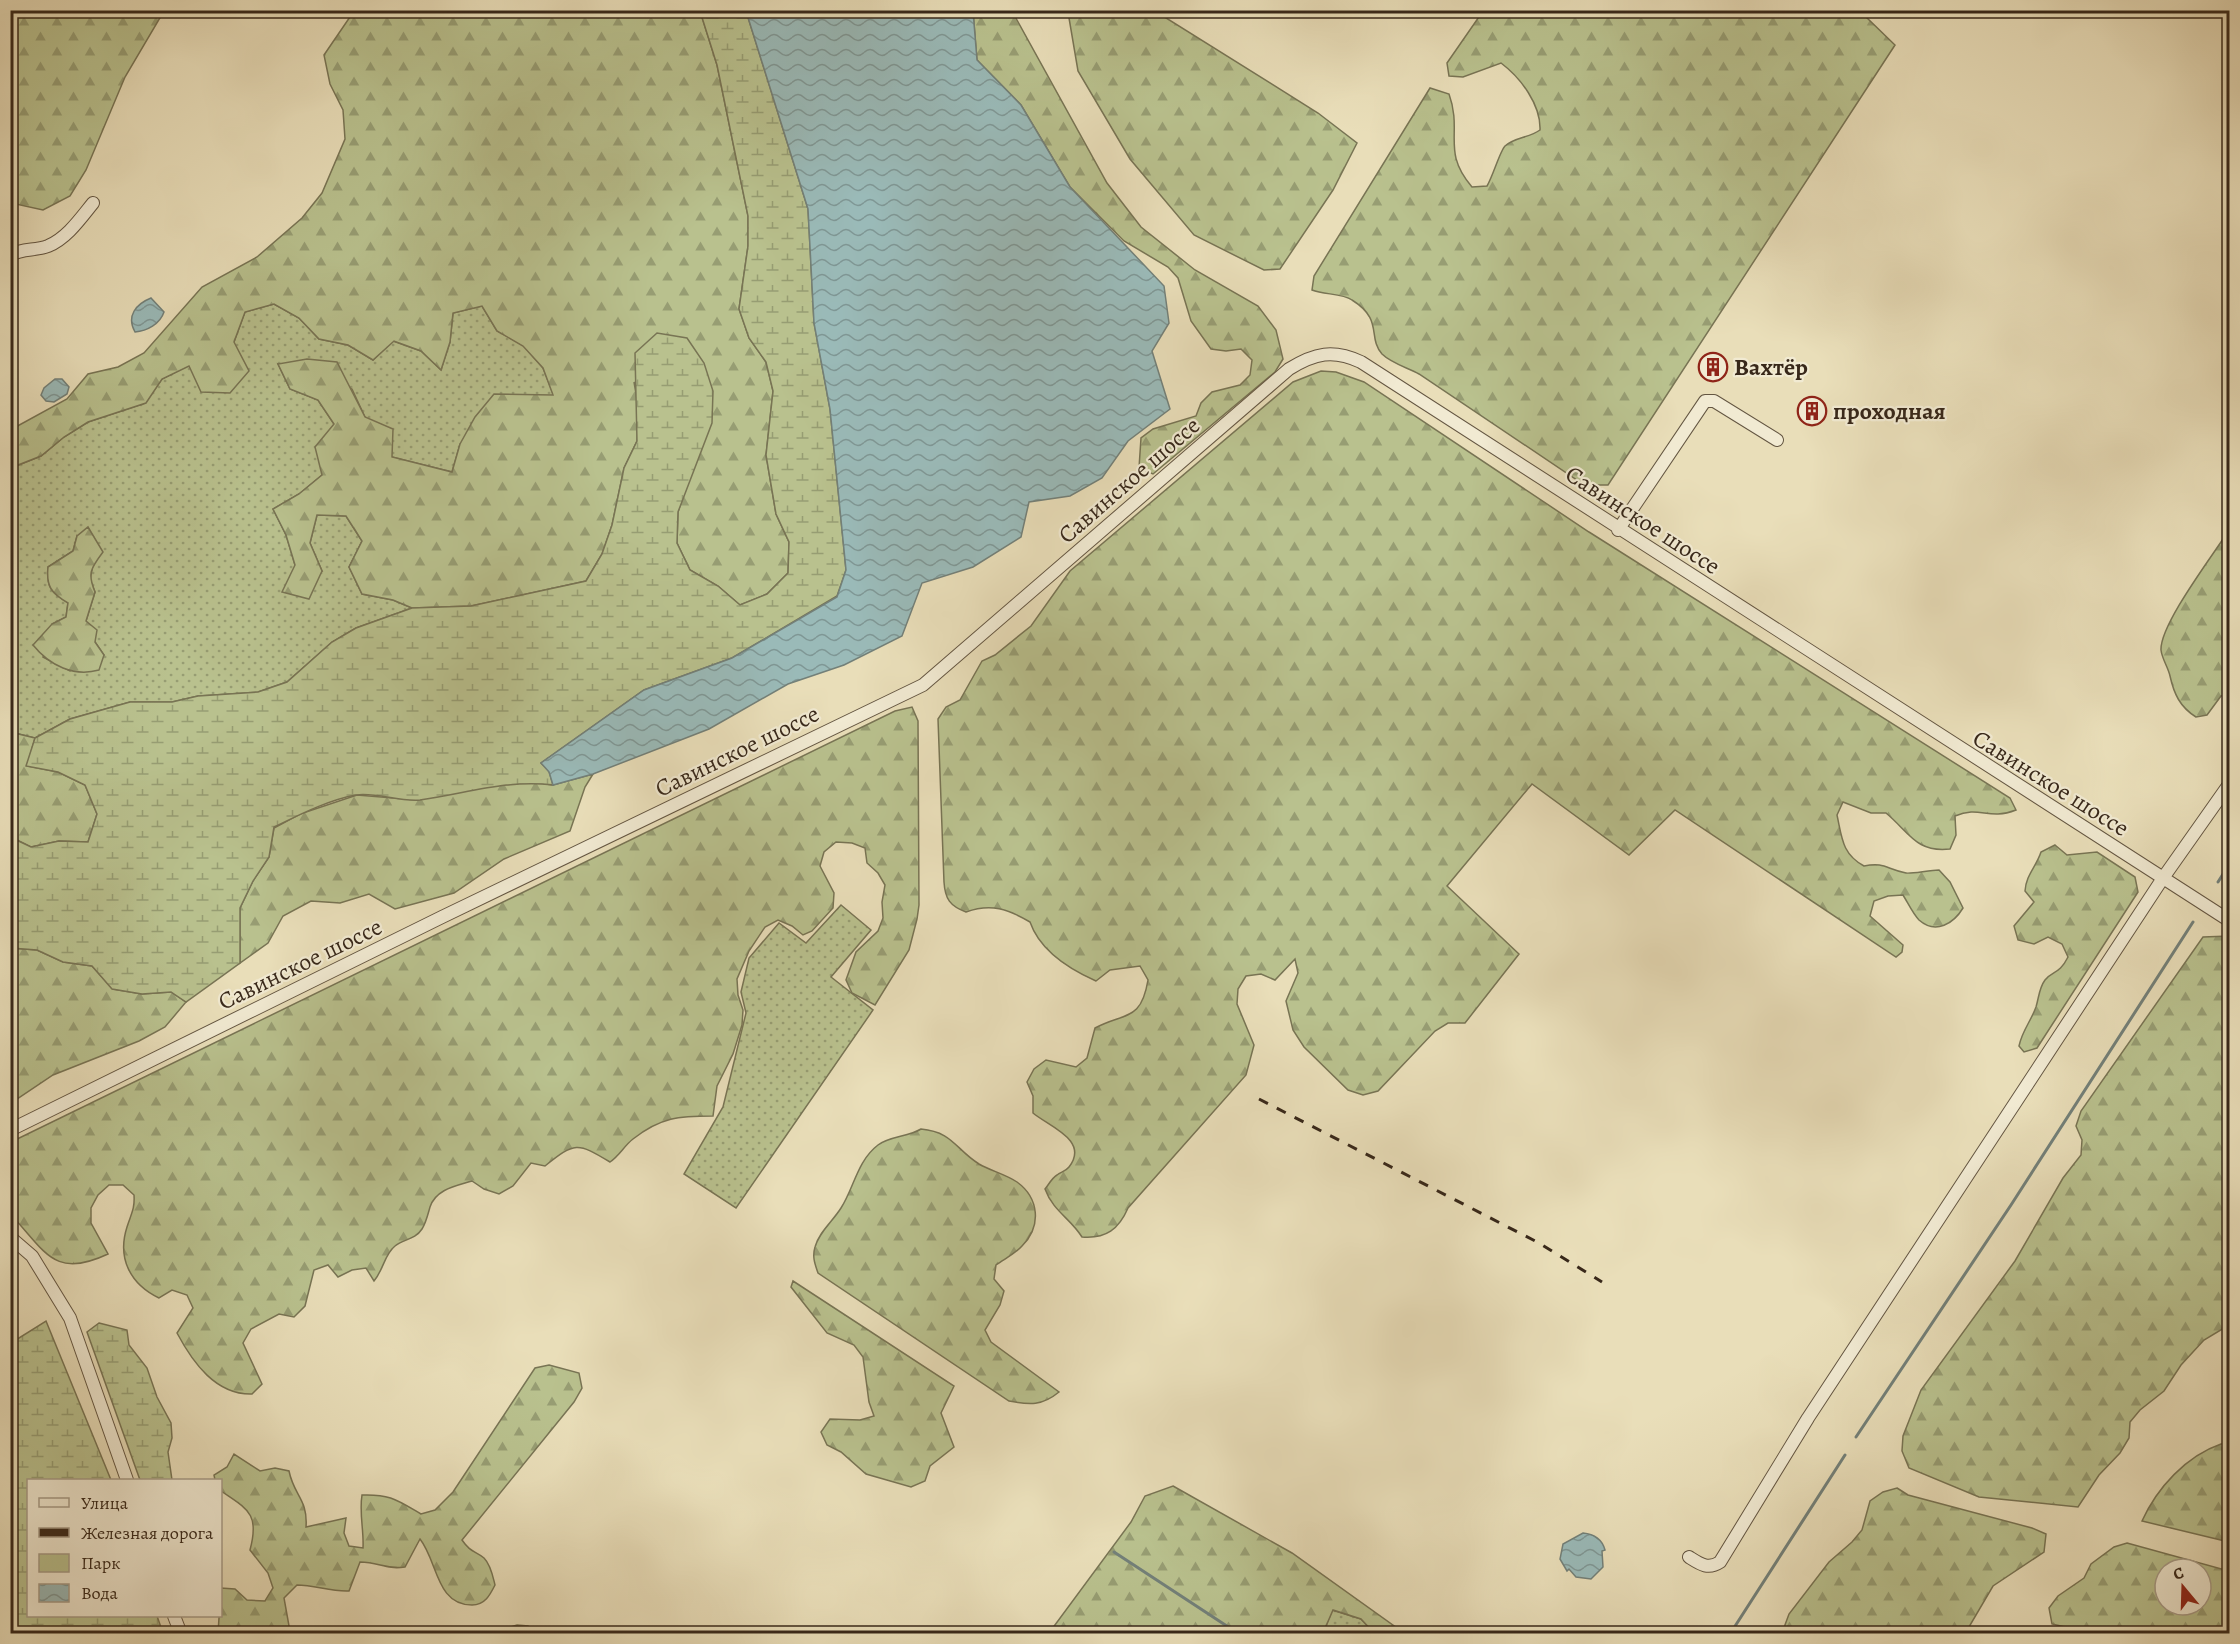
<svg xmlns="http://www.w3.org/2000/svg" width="2240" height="1644" font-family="Alegreya,serif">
<defs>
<pattern id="green-dots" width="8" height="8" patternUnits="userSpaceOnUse" patternTransform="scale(1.5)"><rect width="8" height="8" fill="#b9c18e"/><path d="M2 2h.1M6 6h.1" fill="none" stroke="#979d73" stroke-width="1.8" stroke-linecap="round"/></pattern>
<pattern id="forest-firs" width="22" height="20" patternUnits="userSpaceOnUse" patternTransform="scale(1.5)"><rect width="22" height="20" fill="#b9c18e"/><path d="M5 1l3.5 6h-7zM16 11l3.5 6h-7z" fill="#979d73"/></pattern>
<pattern id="wetland-marsh" width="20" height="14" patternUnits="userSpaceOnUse" patternTransform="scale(1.5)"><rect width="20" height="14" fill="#b9c18e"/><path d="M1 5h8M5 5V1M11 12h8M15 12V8" fill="none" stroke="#979d73"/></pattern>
<pattern id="water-waves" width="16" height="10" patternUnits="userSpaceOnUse" patternTransform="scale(1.5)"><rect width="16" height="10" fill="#9abab8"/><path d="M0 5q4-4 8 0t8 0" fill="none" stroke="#7f9795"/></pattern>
</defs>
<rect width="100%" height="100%" fill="#e9deb9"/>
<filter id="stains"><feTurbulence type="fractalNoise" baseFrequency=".00333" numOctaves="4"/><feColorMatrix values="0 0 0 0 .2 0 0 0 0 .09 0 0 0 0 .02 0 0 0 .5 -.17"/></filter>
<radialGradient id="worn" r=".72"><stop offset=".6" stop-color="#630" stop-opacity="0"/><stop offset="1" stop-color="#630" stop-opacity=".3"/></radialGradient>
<path fill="url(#green-dots)" stroke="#787454" stroke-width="1.5" fill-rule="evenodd" d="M274 304 299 318 319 339 348 345 373 360 393 341 421 351 441 370 450 342 453 313 482 306 497 331 523 345 543 368 554 396 460 444 452 472 392 457 365 417 352 389 278 364 290 389 318 400 334 424 322 475 299 494 273 509 286 535 295 565 322 571 310 543 317 515 346 516 362 541 349 567 362 594 393 600 412 608 356 628 332 642 287 682 258 692 198 696 172 702H130L70 719 35 738 11 732V468L41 456 64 437 88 422 145 403 162 379 234 342 245 312ZM77 536 93 565 90 579 95 592 86 621 95 642 104 655 70 671 43 657 52 624 66 617 68 602C51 594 46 586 48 567L73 551Z
M841 905 871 930 831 977 873 1010 736 1208 684 1174 723 1107 746 1013 741 992 749 958 779 923 806 943Z
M1332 1610 1361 1619 1374 1633 1323 1634Z
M517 1625 528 1626 529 1634H488Z"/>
<path fill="url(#forest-firs)" stroke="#787454" stroke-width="1.5" fill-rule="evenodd" d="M1071 10 1155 11 1318 113 1357 143 1333 190 1280 269 1264 270 1194 235 1130 159 1078 71 1068 12Z
M10 11H164L125 77 86 170 70 196 43 210 11 203Z
M354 11H700L717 65 748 216V246L739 309 749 338 766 362 773 391 766 455 776 514 789 542 788 573 767 594 740 605 718 586 690 570 677 543 678 512 687 484 634 382 639 411 637 441 624 468 612 525 602 554 586 581 471 606 412 608 393 600 362 594 349 567 362 541 346 516 317 515 310 543 322 571 309 599 282 592 295 565 286 535 273 509 299 494 322 475 315 447 334 424 318 400 290 389 278 364 307 359 337 362 365 417 393 429 392 457 452 472 460 444 475 417 494 394 553 395 543 368 523 346 497 331 482 306 453 313 450 342 441 370 421 351 394 341 373 360 348 345 319 339 299 318 274 304 245 312 234 342 249 371 230 393 201 392 189 366 162 379 146 403 88 422 64 437 41 456 13 467 11 465 12 429 67 399 88 374 118 367 144 353 202 287 257 257 302 218 322 193 345 139 343 110 330 84 324 55Z
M973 11H1012L1107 183 1141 227 1195 270 1258 306 1276 330 1283 359 1275 372 1153 474 1139 468 1141 438 1153 429 1196 416 1201 403 1212 392 1240 385 1250 375 1252 360 1241 349 1226 351 1211 349 1191 321 1178 278 1168 267 1124 241 1070 187 1021 105 977 60Z
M1483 11H1848L1852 15 1866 17 1895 45 1608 485H1589L1577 480 1419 374C1408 368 1391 363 1382 354 1367 337 1384 320 1352 300 1342 293 1324 295 1312 290L1314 276 1430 88 1449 94C1463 133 1441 151 1472 187L1487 186C1493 176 1500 151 1505 146 1515 137 1529 138 1540 130 1541 105 1521 78 1501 63L1463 77 1449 76 1447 63Z
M1321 371 1336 372 1364 382 1589 532 2010 798 2016 810C1988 821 1980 805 1955 816L1956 835 1950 849C1916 853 1909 832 1886 813H1871L1843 802 1837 815C1842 838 1842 854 1864 866 1885 862 1886 869 1906 873 1911 874 1930 870 1939 870L1950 882 1963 908C1954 923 1936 935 1919 920 1913 914 1908 903 1903 895L1888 896 1874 901 1870 916 1903 945 1902 952 1896 957 1675 810 1629 855 1532 784 1447 886 1519 954 1465 1023H1448L1435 1031 1378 1091 1363 1095 1348 1090 1304 1047 1293 1030 1286 1001 1298 973 1295 959 1275 980 1261 974 1246 976 1238 989 1237 1004 1254 1045 1246 1075 1128 1208C1119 1229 1106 1239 1082 1237 1070 1218 1053 1211 1045 1189 1049 1184 1052 1178 1057 1175 1061 1172 1066 1171 1069 1167 1090 1140 1048 1126 1033 1113V1096L1027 1082 1034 1069 1046 1060 1076 1067 1087 1058 1095 1028C1125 1012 1141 1022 1148 980L1140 966 1110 970 1096 981C1069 969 1040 951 1030 922 1008 909 991 903 966 912 950 906 945 899 944 882L938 719 946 707 960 700 982 661 995 655 1031 626 1070 571 1293 382Z
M88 527 103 552C91 568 87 573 95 592L86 621 97 630 95 642 104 655 99 670C74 677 50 666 33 645L52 624 66 617 68 603C51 593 46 586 48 567L73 551 77 536Z
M2229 530V695L2221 696 2207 715 2196 717C2180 707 2174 694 2170 676 2168 667 2162 659 2161 650 2160 624 2214 554 2229 530Z
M912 707 918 721 919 905 917 919 909 950 875 1005 852 993 846 980 856 952 878 931 883 918 882 902 885 885 878 873 867 863 865 848 852 843 836 842 824 852 820 866 834 893 833 908 812 931 803 935 792 926 778 920 765 927 749 951 737 979 738 995 743 1010 742 1025 733 1054 717 1086 713 1116C679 1116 661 1117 633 1139 624 1146 620 1155 610 1162 577 1142 575 1142 545 1166L531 1163 513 1186 499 1194 484 1189 472 1181C456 1186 436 1189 430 1207 428 1214 426 1223 422 1229 415 1240 403 1239 395 1246 384 1255 384 1269 374 1281L366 1268 352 1270 338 1277 328 1265 314 1270 305 1306 294 1317 279 1314 251 1329 243 1343 262 1384 252 1394C216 1395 193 1363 177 1333L193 1308 187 1295 172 1290 159 1298C130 1284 117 1258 127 1227 131 1214 135 1209 134 1195L123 1185H109L98 1195 91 1208V1223L108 1254C53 1280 45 1250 11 1215V1142L895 711Z
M10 732 35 738 27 766 58 772 85 785 97 814 88 842 59 841 31 847 11 837Z
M593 774 585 787 570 831 504 859 454 893 395 909 369 894 340 903 311 901 283 916 268 943 240 963V908L253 881 269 857 274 828 300 814 357 795 417 800 474 788 531 782 553 785Z
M2055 845 2067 855 2097 852 2135 877 2138 892 2037 1048 2024 1052 2019 1046C2022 1031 2031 1021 2036 1007 2039 997 2039 988 2045 980 2053 970 2059 975 2068 957L2062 944 2048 937 2034 944 2018 940 2014 926 2034 902 2025 891C2026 875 2036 867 2041 852Z
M2229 936 2230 1283 2224 1284 2229 1302V1325L2204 1340 2181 1365 2164 1391 2140 1410 2130 1422 2129 1438 2120 1453 2099 1475 2078 1507 1979 1497 1909 1468 1902 1451 1903 1436 1921 1390 2015 1261 2063 1178 2081 1155 2082 1140 2076 1126 2081 1111 2203 937Z
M11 948 37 950 63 962 92 966 113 989 142 994 171 992 186 1002 165 1027 139 1041 53 1075 11 1103Z
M921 1129C953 1132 955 1149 979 1164 991 1171 1005 1174 1017 1182 1039 1198 1042 1226 1022 1246 1015 1254 1004 1259 996 1265L994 1279 1004 1291 1000 1305 985 1330 991 1342 1059 1392C1042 1406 1030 1405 1009 1401L818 1273C815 1264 812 1257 815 1247 819 1232 833 1221 841 1208 854 1188 857 1161 878 1145 890 1136 908 1137 921 1129Z
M793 1281 954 1386 941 1413 954 1447 930 1466 925 1481 911 1487 866 1474 841 1452 827 1445 821 1432 830 1419 860 1420 874 1416 869 1402 863 1357 854 1345 827 1333 791 1287Z
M549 1365 579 1373 582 1388 574 1402 462 1540C471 1553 474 1550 484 1558 491 1565 493 1577 495 1585 490 1595 485 1605 472 1605 436 1605 438 1562 420 1539L405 1567C386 1570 379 1562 360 1562L349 1591C331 1592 315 1585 297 1585L284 1598 289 1626 294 1633H218L221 1588 235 1589 247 1600 265 1601 273 1588 268 1573 250 1550C260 1513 247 1509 221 1491L220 1480H215L214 1475 227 1467 234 1454 260 1471 275 1468 289 1471C294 1496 308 1499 306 1527L346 1518 344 1533 349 1546 363 1548C364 1530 359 1513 362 1495 390 1494 397 1500 421 1514L435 1510 453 1492 535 1368Z
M2221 1444H2229V1542L2142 1521C2157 1488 2186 1456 2221 1444Z
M1173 1486 1292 1553 1404 1633H1374L1361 1619 1333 1610 1323 1633H1049L1131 1522 1145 1496Z
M1897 1488 1908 1495 2032 1528 2046 1534 2044 1552 1993 1586 1969 1627 1961 1633H1782L1789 1614 1829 1562 1852 1542 1862 1530 1870 1501 1883 1492Z
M2127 1543 2229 1571V1633L2096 1634 2052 1624 2049 1608 2058 1596 2084 1578 2091 1564 2114 1547ZM2165 1569H2201V1605H2165Z"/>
<path fill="url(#wetland-marsh)" stroke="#787454" stroke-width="1.5" d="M700 11H746L808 209 814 323 830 409 846 570 837 596 732 658 644 690 541 763 549 771 553 785C507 779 465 794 420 800 399 802 376 792 356 795 328 800 299 815 274 827L269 857 253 881 240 908V963L186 1002 171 992 142 994 112 989 92 966 63 962 37 950 11 948 10 837 31 847 59 841 88 842 97 814 85 785 58 772 26 766 35 738 70 719 130 702H172L198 696 258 692 287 682 332 642 356 628 412 608 471 606 586 581 602 554 612 525 624 468 637 441 635 353 657 333 687 338 704 363 713 391 712 423 678 512 677 543 690 570 718 586 740 605 767 594 788 573 789 542 776 514 766 455 773 391 766 362 749 338 739 309 748 246V216L717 65Z
M46 1321 111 1480H28V1616H157L163 1633H11V1343Z
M99 1323 127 1330 129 1345 147 1368 157 1397 171 1423 172 1438 168 1452 172 1480H140L87 1332Z"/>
<path fill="url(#water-waves)" stroke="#738079" stroke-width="1.5" d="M746 11H973L977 60 1021 105 1070 187 1164 286 1169 323 1152 351 1170 409 1128 441 1102 478 1070 496 1029 502 1021 537 973 567 922 583 902 636 844 665 788 684 709 729 593 774 553 785 549 772 541 763 644 690 732 658 837 597 846 570 830 409 814 323 808 209Z
M151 298 164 312C160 324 147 331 135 332 126 316 136 304 151 298Z
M55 379H62L69 387 67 394 54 402 46 401 41 395 44 388Z
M1583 1533C1594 1534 1602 1539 1605 1550L1602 1551 1603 1567 1591 1579 1576 1577 1569 1569 1567 1571 1560 1559 1563 1544Z"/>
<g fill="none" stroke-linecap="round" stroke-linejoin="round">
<path stroke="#738079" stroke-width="3" d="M2218 882 2230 863
M1856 1437 2011 1205 2193 922
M1114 1552 1239 1634
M1730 1634 1845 1455"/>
<g stroke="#645642" stroke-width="14">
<path id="minor" d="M10 255C23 248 35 251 48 246 67 238 80 219 93 203
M1618 530 1705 401H1714L1777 440
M10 1130 442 917 923 685 1289 369C1315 353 1333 349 1361 362L2230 921
M10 1237 32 1256 70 1318 127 1480
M1689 1557C1700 1564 1708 1570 1720 1562L1808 1418 2163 878 2230 783
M174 1616 181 1634"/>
</g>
<use href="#minor" stroke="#f1ead2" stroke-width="12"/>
<path stroke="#38281a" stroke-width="3" stroke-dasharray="10 10" stroke-linecap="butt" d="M1259 1099 1539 1243 1602 1282"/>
</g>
<defs>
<g id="building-ring" transform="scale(1.5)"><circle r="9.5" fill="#f1ead2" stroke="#8f2418" stroke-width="1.5"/><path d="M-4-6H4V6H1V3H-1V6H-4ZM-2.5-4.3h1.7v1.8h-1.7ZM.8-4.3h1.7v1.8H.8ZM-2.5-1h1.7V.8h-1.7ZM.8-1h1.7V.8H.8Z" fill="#8f2418"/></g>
</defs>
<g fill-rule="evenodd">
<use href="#building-ring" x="1713" y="367"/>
<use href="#building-ring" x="1812" y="411"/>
</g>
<g text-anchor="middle" stroke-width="4.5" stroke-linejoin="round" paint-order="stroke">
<g font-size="24" font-weight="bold" fill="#38281a" stroke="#f1ead2" text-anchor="start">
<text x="1734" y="375">Вахтёр</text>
<text x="1833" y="419">проходная</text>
</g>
<g font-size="24" fill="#38281a" stroke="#f1ead2">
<text transform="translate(1129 480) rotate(-41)" y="8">Савинское шоссе</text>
<text transform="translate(1643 520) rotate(33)" y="8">Савинское шоссе</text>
<text transform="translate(737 751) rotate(-26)" y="8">Савинское шоссе</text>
<text transform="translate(2051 783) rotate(32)" y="8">Савинское шоссе</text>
<text transform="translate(300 964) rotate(-26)" y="8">Савинское шоссе</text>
</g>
</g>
<rect width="2240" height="1644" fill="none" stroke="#e9deb9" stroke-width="36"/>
<rect x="12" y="12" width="2216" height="1620" fill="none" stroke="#38281a" stroke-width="3"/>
<rect x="18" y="18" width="2204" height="1608" fill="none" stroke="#38281a" stroke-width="1.5"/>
<rect x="27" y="1479" width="195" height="138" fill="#f1ead2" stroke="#a79c88" stroke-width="1.5"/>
<rect x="39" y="1498" width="30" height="9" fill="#f1ead2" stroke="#a79c88" stroke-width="1.5"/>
<text x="81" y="1509" font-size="18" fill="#38281a">Улица</text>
<rect x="39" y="1528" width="30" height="9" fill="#38281a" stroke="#a79c88" stroke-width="1.5"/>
<text x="81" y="1539" font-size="18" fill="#38281a">Железная дорога</text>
<rect x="39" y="1554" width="30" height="18" fill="#b9c18e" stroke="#a79c88" stroke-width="1.5"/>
<text x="81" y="1569" font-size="18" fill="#38281a">Парк</text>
<rect x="39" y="1584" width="30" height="18" fill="url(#water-waves)" stroke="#a79c88" stroke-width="1.5"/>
<text x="81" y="1599" font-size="18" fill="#38281a">Вода</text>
<g transform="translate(2183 1587) rotate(341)"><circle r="28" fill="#f1ead2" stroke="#a79c88" stroke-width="1.5"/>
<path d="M0-4.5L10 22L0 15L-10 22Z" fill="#8f2418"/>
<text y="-9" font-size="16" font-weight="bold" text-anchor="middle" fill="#38281a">С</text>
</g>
<rect width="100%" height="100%" filter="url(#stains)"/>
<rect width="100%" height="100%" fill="url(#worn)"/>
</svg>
